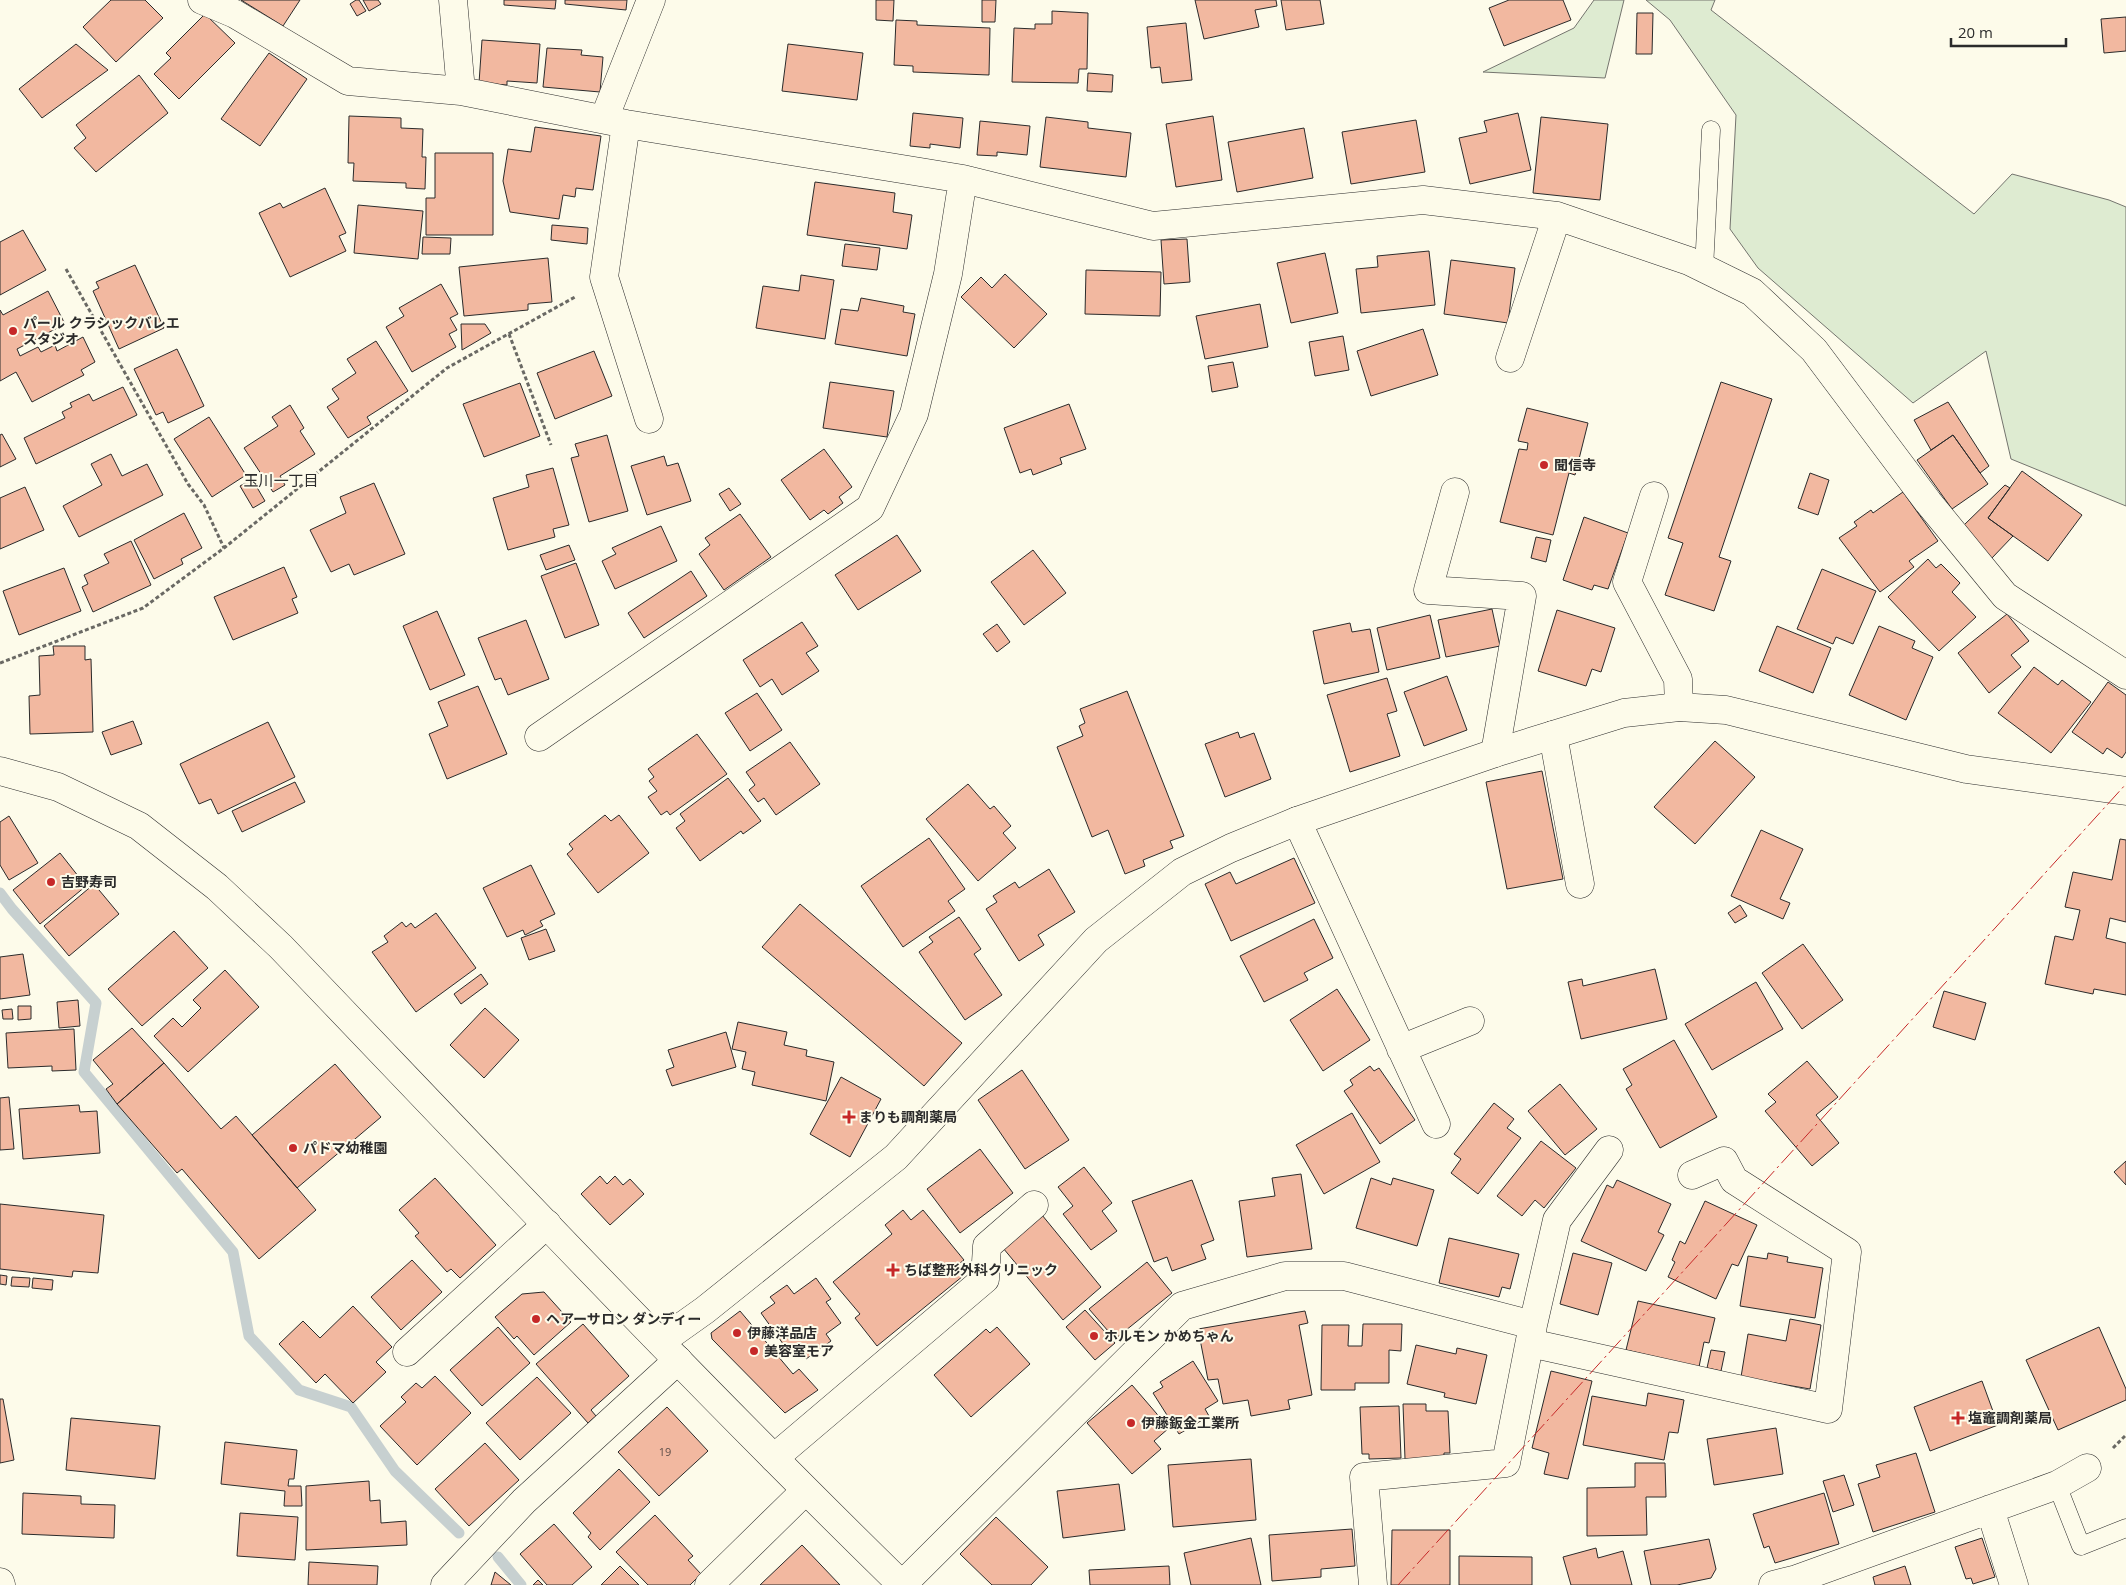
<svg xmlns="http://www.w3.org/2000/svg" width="2126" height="1585" font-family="'Open Sans','Noto Sans JP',sans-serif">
<rect width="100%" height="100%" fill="#fdfbea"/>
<path fill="#deebd1" stroke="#74746e" d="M1594 0H1624L1605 78 1483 72 1574 28Z
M1646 0H1715L1711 10 1974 214 2012 174 2109 200 2126 207V506L2011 459 1986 351 1913 403 1758 268 1730 229 1736 115 1670 20Z"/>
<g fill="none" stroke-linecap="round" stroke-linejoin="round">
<path stroke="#c7d0d0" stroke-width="11" d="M0 893 12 909 96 1003 84 1072 233 1252 249 1336 299 1390 351 1407 395 1471 459 1533
M498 1557 521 1585"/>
</g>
<path fill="#f2b8a0" stroke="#2b2b2b" d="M111 0H145L163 18 116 62 83 27Z
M241 0H300L283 26Z
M356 0H359L366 11 357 16 350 4Z
M363 0H378L381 4 369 11Z
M504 0H556L555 9 504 5Z
M565 0H627L626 10 565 4Z
M876 0H894L893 21 876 20Z
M982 0H996L995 22H982Z
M1195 0H1276L1277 6 1255 10 1259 27 1204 39Z
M1281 0H1320L1324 24 1286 30Z
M1509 0H1563L1571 20 1504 46 1489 8Z
M1052 11 1088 13 1087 69H1079L1078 83 1012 82 1014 28 1035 29V24H1052Z
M1637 13H1653L1652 54H1636Z
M205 14 235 43 179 99 154 74 171 58 166 53Z
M2126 17V51L2104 53 2101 19Z
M896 20 917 21V25L990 28 989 75 913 72V66L894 65Z
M1186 23 1192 80 1162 83 1160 67 1151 68 1147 27Z
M482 40 540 44 537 83 507 81V85L479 83Z
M76 44 108 70 42 118 19 89Z
M788 44 863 53 857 100 782 91Z
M547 48 582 50 581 55 603 57 600 92 543 87Z
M269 53 307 79 260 146 221 119Z
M1088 73 1113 75 1112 92 1087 91Z
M139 75 168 113 96 172 74 148 86 138 76 125Z
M913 113 963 118 960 148 930 144V148L910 146Z
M1518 113 1531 170 1470 184 1459 138 1487 132 1484 121Z
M349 116 401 118V128L423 129 422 157H426L425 189 406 188V183L353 181 354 163H348Z
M1213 116 1222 180 1176 187 1166 124Z
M1046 117 1088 122V128L1131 133 1126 177 1040 167Z
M1541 117 1608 124 1600 200 1533 193Z
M1416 120 1425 172 1351 184 1342 132Z
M980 121 1030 126 1027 155 997 152V156L977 155Z
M535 127 601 136 593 190 576 188 575 197 563 195 559 219 510 212 503 181 508 149 531 152Z
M1304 128 1313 178 1237 192 1228 142Z
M435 153H493V235H426V198H435Z
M815 182 895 193 893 212 912 215 907 249 807 235Z
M325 188 346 233 339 236 346 251 290 277 259 213 280 203 283 208Z
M358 205 423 211 418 259 354 253Z
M552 225 588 228 587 244 551 240Z
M23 230 46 270 0 295V242Z
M423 237 451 238 450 254H422Z
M1187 239 1190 282 1164 284 1161 240Z
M845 244 880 248 877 270 842 266Z
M1429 251 1435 305 1361 313 1356 269 1378 267 1377 256Z
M1325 253 1338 313 1291 323 1277 263Z
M548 258 552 302 528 304V310L464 316 459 267Z
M1451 260 1515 268 1508 323 1444 314Z
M135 265 164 328 119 349 93 291 99 288 96 282Z
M1086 270 1161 272 1160 316 1085 314Z
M1005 274 1047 314 1014 348 961 297 981 277 992 288Z
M801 275 834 280 825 339 756 328 763 286 799 291Z
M441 284 458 314 450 318 457 330 449 334 456 347 412 372 386 327 404 316 399 308Z
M48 291 65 324 17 349 20 356 38 347 41 352 55 345 57 351 83 337 95 362 81 370 84 375 32 402 16 372 0 381V310L3 315Z
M861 298 904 306 903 312 915 314 907 356 835 344 841 309 858 311Z
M1260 304 1268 347 1205 359 1196 316Z
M461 324H485L491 333 462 350Z
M1423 329 1438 375 1371 396 1357 351Z
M1343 336 1349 370 1315 376 1309 342Z
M376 341 408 391 367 417 371 424 348 438 327 407 339 399 332 389 356 373 347 359Z
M177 349 204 406 168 423 163 412 156 415 134 369Z
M594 351 612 396 555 419 537 373Z
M1233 362 1238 387 1212 392 1208 366Z
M830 382 894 391 887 437 823 428Z
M1721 382 1772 399 1719 557 1731 561 1714 611 1665 595 1683 543 1668 538Z
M520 383 540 436 484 457 463 404Z
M123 387 137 415 36 464 24 438 65 418 62 412 72 407 70 403 89 394 93 401Z
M1948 402 1989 466 1980 473 1953 435 1931 450 1914 420Z
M1069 404 1086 449 1060 458 1062 464 1033 475 1031 469 1020 473 1004 428Z
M290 405 304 428 300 431 315 454 280 476 285 485 273 492 244 448 278 426 272 417Z
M1527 408 1588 423 1575 475 1569 473 1553 535 1500 522 1519 449 1527 450 1528 443 1518 441Z
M209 417 246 475 212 497 174 439Z
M2 434 16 459 0 467V435Z
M607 435 628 511 589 522 571 458 579 456 575 444Z
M1953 435 1988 484 1952 509 1917 460Z
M824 449 852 487 839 497 843 503 828 514 824 510 810 520 781 480Z
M111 454 122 476 147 464 163 495 79 537 63 506 102 485 91 464Z
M664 456 667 466 678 463 691 501 647 515 631 466Z
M553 468 569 525 553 529 555 537 508 550 493 498 529 487 526 475Z
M2022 471 2082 515 2048 561 1988 518Z
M1810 473 1829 480 1818 515 1798 508Z
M252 479 265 501 253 508 240 486Z
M374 483 405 554 354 575 349 564 331 572 310 530 346 513 340 497Z
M2005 485 2010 488 1988 518 2013 536 1991 559 1963 526Z
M25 487 44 530 0 549V498Z
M729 488 741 504 730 511 719 494Z
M1903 492 1938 541 1909 561 1914 567 1880 592 1839 538 1857 526 1854 522 1871 510 1873 513Z
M184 513 202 548 181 559 183 564 154 579 134 540Z
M740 514 771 557 724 590 699 554 710 545 705 538Z
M1584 517 1628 533 1608 589 1594 585 1592 590 1563 580Z
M661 526 677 561 615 589 602 561 616 554 612 548Z
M897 535 921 571 858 610 835 575Z
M1536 537 1551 540 1546 562 1531 558Z
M131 541 151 585 93 612 82 587 88 584 84 575 109 563 104 554Z
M569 545 575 560 546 570 540 555Z
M1033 550 1066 593 1024 625 991 582Z
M1928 559 1936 568 1941 564 1960 583 1952 592 1976 617 1939 651 1888 597Z
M576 563 599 625 565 638 541 576Z
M284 567 297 597 292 599 298 613 233 640 214 597Z
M64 568 81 611 19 635 3 591Z
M1822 569 1876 591 1853 644 1836 637 1833 644 1797 629Z
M691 571 707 596 644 638 628 613Z
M1492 609 1500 646 1446 657 1438 620Z
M1557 610 1615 628 1601 672 1592 669 1586 686 1538 671Z
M437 611 465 675 430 690 403 626Z
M2007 614 2029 641 2011 655 2021 667 1989 693 1958 653Z
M1430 615 1440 658 1387 670 1377 628Z
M526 620 549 679 508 695 501 678 495 680 478 638Z
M802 622 818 646 806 653 819 671 782 695 772 679 760 687 743 660Z
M1350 623 1352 632 1370 629 1379 672 1324 684 1313 631Z
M997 624 1010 642 997 652 983 634Z
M1777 626 1831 648 1813 693 1759 671Z
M1879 626 1915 641 1912 648 1933 657 1906 720 1849 695Z
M53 646H85V660L91 659 93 732 30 734 29 696 40 695 39 656 54 655Z
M2034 667 2058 685 2062 680 2091 702 2051 753 1998 713Z
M1447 676 1467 730 1424 746 1404 692Z
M1387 678 1397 711 1387 714 1400 756 1350 772 1327 695Z
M2108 682 2126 695V752L2122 758 2107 748 2103 754 2072 732Z
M478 686 507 754 447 779 429 734 448 726 438 702Z
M1127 691 1184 836 1170 841 1173 848 1143 860 1145 866 1125 874 1108 830 1092 837 1057 747 1083 736 1079 726 1085 723 1080 709Z
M757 693 782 730 750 751 725 713Z
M133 721 142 744 111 755 102 732Z
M268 722 295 777 218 814 211 799 199 804 180 764Z
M1238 732 1240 738 1254 733 1271 779 1225 797 1205 744Z
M697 734 727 774 670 815 667 811 661 815 648 797 657 791 649 781 654 777 648 769Z
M1715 741 1755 777 1695 844 1654 807Z
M790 742 820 784 776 815 764 798 758 802 749 790 755 785 746 772Z
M1542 771 1563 879 1507 889 1486 782Z
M728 778 761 821 743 834 741 831 700 861 676 828 685 821 680 814Z
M295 782 305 802 242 832 232 811Z
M968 784 990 809 994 806 1011 826 1003 833 1016 848 978 881 926 819Z
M605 815 611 821 619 815 649 853 598 893 567 854 573 849 569 844Z
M9 816 38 863 9 880 0 865V822Z
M1761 830 1803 849 1780 899 1790 903 1783 919 1731 896Z
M929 838 965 889 948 901 955 911 903 947 861 886Z
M2120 839 2126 840V922L2110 918 2106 938 2126 943V995L2094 989 2093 994 2045 984 2055 936 2073 940 2080 910 2065 907 2073 872 2112 880Z
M60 853 86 886 40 924 13 890Z
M1294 858 1315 903 1231 941 1205 884 1230 872 1236 884Z
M531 865 555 914 540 921 543 926 525 935 523 930 507 937 483 888Z
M1049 869 1075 912 1038 935 1044 945 1019 961 986 909 997 902 993 896 1015 882 1019 888Z
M94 884 119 914 69 956 44 926Z
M800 904 962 1043 924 1086 762 947Z
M1740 905 1747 916 1735 923 1728 913Z
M436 913 476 968 416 1012 372 952 388 942 384 936 402 922 406 927 411 923 415 928Z
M959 917 981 949 974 954 1002 995 965 1020 919 952 933 942 929 937Z
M1314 919 1333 958 1304 973 1308 980 1264 1002 1240 956Z
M546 929 555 951 529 960 521 938Z
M174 931 208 968 142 1026 108 989Z
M1803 944 1843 1000 1802 1029 1762 973Z
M23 954 30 995 0 999V957Z
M1655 969 1667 1019 1581 1039 1568 982 1582 979 1583 986Z
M225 970 259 1007 188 1072 154 1036 173 1018 182 1027 201 1008 193 1000Z
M481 974 488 984 461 1004 454 994Z
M1756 982 1783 1029 1712 1070 1685 1024Z
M1337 989 1370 1040 1323 1071 1290 1020Z
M1944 991 1986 1003 1975 1040 1933 1027Z
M78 1000 80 1026 59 1028 57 1002Z
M18 1006H31V1019L18 1020Z
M485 1008 519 1040 484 1078 450 1045Z
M12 1009 13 1019H3L2 1010Z
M738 1022 787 1032 784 1045 807 1050 806 1056 834 1062 826 1101 752 1085 755 1072 742 1069 746 1052 732 1049Z
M132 1028 164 1063 117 1104 106 1089 113 1084 93 1060Z
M74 1029 76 1070 52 1071V1066L8 1068 6 1033Z
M726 1032 736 1067 672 1086 666 1070 674 1067 668 1050Z
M1674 1040 1717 1117 1660 1148 1626 1089 1632 1085 1623 1069Z
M1807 1061 1838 1097 1816 1115 1839 1143 1812 1166 1765 1111 1776 1102 1768 1094Z
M164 1063 221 1129 236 1116 316 1210 259 1259 182 1169 177 1173 117 1104Z
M335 1064 381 1117 297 1188 252 1135Z
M1370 1066 1374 1071 1379 1068 1415 1120 1380 1144 1344 1091 1353 1085 1350 1080Z
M1022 1070 1069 1140 1025 1169 978 1100Z
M841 1077 881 1099 850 1157 810 1134Z
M1560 1084 1597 1129 1565 1155 1528 1111Z
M9 1097 14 1149 0 1150V1098Z
M1494 1103 1514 1119 1507 1128 1521 1138 1478 1194 1451 1173 1461 1159 1454 1154Z
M79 1105 80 1112 97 1111 100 1153 23 1159 19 1109Z
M1352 1113 1380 1162 1324 1194 1296 1145Z
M1541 1141 1576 1168 1544 1208 1535 1200 1522 1216 1497 1196Z
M980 1149 1013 1193 960 1233 927 1189Z
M2126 1161V1185L2114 1172Z
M1084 1167 1112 1203 1102 1211 1117 1231 1091 1250 1063 1214 1073 1206 1058 1187Z
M1301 1174 1312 1249 1247 1257 1239 1201 1275 1196 1272 1178Z
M600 1176 607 1184 615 1176 623 1185 630 1179 644 1194 610 1225 581 1194Z
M435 1178 496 1245 460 1278 451 1269 447 1272 415 1236 419 1233 399 1210Z
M1371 1178 1391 1185 1393 1178 1434 1190 1417 1246 1356 1228Z
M1192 1180 1214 1240 1201 1245 1206 1259 1172 1271 1167 1257 1154 1262 1132 1201Z
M1617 1180 1671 1204 1658 1232 1664 1235 1646 1271 1581 1241 1607 1185 1613 1188Z
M1705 1201 1757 1225 1738 1266 1732 1264 1716 1299 1668 1277 1675 1262 1672 1260 1680 1241 1685 1244Z
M0 1204 104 1215 98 1273 73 1271 72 1277 0 1269Z
M903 1210 911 1220 923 1210 964 1260 955 1267 963 1276 877 1346 855 1318 860 1314 833 1282 892 1234 885 1225Z
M1042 1215 1101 1287 1063 1320 1003 1248Z
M1449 1238 1519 1254 1510 1289 1502 1287 1499 1297 1439 1283Z
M1573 1253 1612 1263 1598 1315 1560 1304Z
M1768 1253 1788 1257 1787 1262 1823 1268 1815 1318 1740 1306 1748 1256 1767 1259Z
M412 1260 442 1292 401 1330 371 1297Z
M1147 1262 1172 1293 1115 1339 1089 1309Z
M0 1275 7 1276 6 1285 0 1284Z
M12 1277 30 1278 29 1287 11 1286Z
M33 1278 53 1280 52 1290 32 1288Z
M816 1278 831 1299 826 1302 841 1323 826 1334 831 1341 806 1359 799 1350 791 1355 761 1313 775 1303 770 1297 787 1285 794 1294Z
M544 1292 571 1322 534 1355 517 1336 514 1339 495 1317 522 1294Z
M1638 1301 1715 1318 1709 1343 1704 1342 1699 1367 1626 1350Z
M353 1306 392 1347 376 1362 386 1372 353 1403 325 1374 316 1383 279 1344 303 1321 320 1338Z
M1085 1310 1115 1343 1095 1360 1066 1327Z
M740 1311 793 1374 799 1369 818 1390 785 1413 712 1339 711 1333Z
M1305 1311 1308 1323 1299 1325 1312 1395 1288 1400 1290 1409 1251 1416 1248 1400 1223 1404 1218 1379 1208 1380 1198 1329Z
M1790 1319 1821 1325 1810 1389 1741 1377 1748 1334 1786 1341Z
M583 1324 629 1376 591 1410 596 1416 588 1423 536 1364Z
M1363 1324H1402L1401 1351 1389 1350V1383H1355V1390H1321L1322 1325H1349L1348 1346H1362Z
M498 1327 530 1363 482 1406 450 1370Z
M997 1327 1030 1364 971 1417 934 1375 986 1329 990 1333Z
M2099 1327 2126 1389V1400L2058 1430 2026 1360Z
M1416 1345 1456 1354 1457 1348 1487 1355 1476 1404 1444 1397 1445 1393 1407 1384Z
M1711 1350 1725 1352 1721 1371 1707 1368Z
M1193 1361 1218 1401 1205 1409 1209 1416 1179 1434 1153 1393 1163 1387 1160 1382Z
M1551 1371 1592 1381 1568 1479 1544 1474 1549 1453 1532 1448Z
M435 1376 471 1413 417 1465 380 1426 406 1402 401 1397 416 1383 422 1388Z
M537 1377 571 1413 520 1460 486 1423Z
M1982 1381 1998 1425 1930 1451 1914 1407Z
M1132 1385 1169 1428 1154 1441 1161 1449 1132 1474 1087 1423Z
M1648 1393 1684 1400 1678 1433 1669 1432 1664 1460 1583 1445 1592 1396 1646 1406Z
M0 1399H3L14 1460 0 1463Z
M1403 1404H1426V1411H1448L1450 1453H1444V1457L1405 1459Z
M1399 1406 1401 1458 1369 1459V1454H1362L1360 1407Z
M667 1407 708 1451 659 1496 618 1452Z
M71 1418 160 1426 155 1479 66 1470Z
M1776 1428 1783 1474 1714 1485 1707 1439Z
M225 1442 297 1450 294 1479H289L288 1486H301L302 1506H284L285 1491 221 1484Z
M485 1443 519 1480 469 1526 435 1489Z
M1916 1453 1935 1512 1873 1532 1858 1484 1880 1477 1876 1465Z
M1251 1459 1256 1520 1173 1527 1168 1465Z
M1635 1463H1665L1666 1497H1646L1647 1535 1587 1536V1488L1635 1487Z
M619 1469 650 1502 600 1550 588 1537 591 1533 573 1513Z
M1844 1475 1854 1505 1833 1512 1823 1481Z
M369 1481 370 1501 380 1500 381 1523 406 1521 407 1545 306 1550V1486Z
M1119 1484 1125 1530 1063 1538 1057 1491Z
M23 1493 81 1496V1504L115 1505 114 1538 22 1534Z
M1824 1493 1839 1544 1775 1563 1769 1546 1764 1548 1753 1514Z
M240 1513 298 1517 295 1560 237 1556Z
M655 1515 693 1556 688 1560 701 1574 690 1585H648L616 1552Z
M996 1517 1048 1567 1031 1585H992L960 1554Z
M554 1524 592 1567 572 1585H547L520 1554Z
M1352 1529 1355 1566 1321 1569V1577L1272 1581 1269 1535Z
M1392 1530H1450V1585H1391Z
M1251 1538 1261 1585H1191L1184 1553Z
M1982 1538 1995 1577 1973 1584 1971 1578 1966 1579 1955 1547Z
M1709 1539 1716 1569 1711 1578 1677 1585H1651L1644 1551Z
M802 1545 840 1585H760Z
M1596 1548 1598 1558 1623 1551 1632 1585H1571L1563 1557Z
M1459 1556 1532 1557V1585H1459Z
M309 1562 378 1566 377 1585H308Z
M620 1566 639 1585H601Z
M1169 1566 1170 1585H1090L1089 1570Z
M1905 1566 1911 1585H1875L1873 1577Z
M495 1572 511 1585H491Z
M538 1580 543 1585H533Z"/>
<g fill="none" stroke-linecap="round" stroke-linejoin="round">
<g stroke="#2b2b2b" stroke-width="19">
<path id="service" d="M1704 269 1711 130
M2057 1485 2081 1546 2126 1528"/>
</g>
<g stroke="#2b2b2b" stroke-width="29">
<path id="minor" d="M202 0 235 14 348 81 461 91 626 124 963 179 1153 226 1423 200 1557 216 1689 261 1752 292 1814 350 1928 502 2005 596 2126 675
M453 0 461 91
M604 119 651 0
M626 124 604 277 649 419
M1510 358 1557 216
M1455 492 1428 590 1522 596 1495 753
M1654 496 1627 582 1678 679 1679 707
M1553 735 1580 884
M539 737 870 508 914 414 948 274 963 179
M1297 821 1436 1124
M1401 1049 1470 1021
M1530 1343 1828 1409 1847 1252 1734 1180 1724 1161 1692 1175
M407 1352 547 1224
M774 1458 985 1279 987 1246 1034 1205
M1990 1509 2014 1585
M0 1582 1 1585
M445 1585 524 1501 678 1360
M709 1585 805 1491
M902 1585 1182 1306 1285 1276H1344L1533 1325
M1373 1585 1364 1477 1506 1463 1533 1325 1557 1220 1609 1150
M1773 1585 1797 1579 2057 1485 2087 1468"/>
</g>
<g stroke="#2b2b2b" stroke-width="29">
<path id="tertiary" d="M0 771 58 787 139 826 217 887 281 947C486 1161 690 1378 902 1585
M660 1342 705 1310 896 1157 1096 940 1182 872 1231 848 1297 821 1495 753 1624 713 1679 707 1726 710 1966 769 2126 791"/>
</g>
<path stroke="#6a6964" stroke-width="3" stroke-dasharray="4 2.5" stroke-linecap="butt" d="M66 269 188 484 204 505 224 548
M509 334 551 445
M0 663 143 608 224 548 447 368 575 297
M2113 1448 2126 1435"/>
<use href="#service" stroke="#fdfbea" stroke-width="18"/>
<use href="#minor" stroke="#fdfbea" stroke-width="28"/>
<use href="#tertiary" stroke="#fdfbea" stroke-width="28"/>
<path stroke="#c62828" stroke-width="1" stroke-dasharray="18 4 2.5 4" stroke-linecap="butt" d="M1398 1585 2126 784"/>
</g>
<g fill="#c62828" stroke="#fdfbea" stroke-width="2">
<circle cx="13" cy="331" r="5"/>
<circle cx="1544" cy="465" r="5"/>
<circle cx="51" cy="882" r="5"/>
<path d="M846.5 1109.5h5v5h5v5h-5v5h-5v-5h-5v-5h5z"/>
<circle cx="293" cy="1148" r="5"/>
<path d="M890.5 1262.5h5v5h5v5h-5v5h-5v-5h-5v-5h5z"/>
<circle cx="536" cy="1319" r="5"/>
<circle cx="737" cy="1333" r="5"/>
<circle cx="1094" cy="1336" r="5"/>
<circle cx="754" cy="1351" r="5"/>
<path d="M1955.5 1410.5h5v5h5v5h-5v5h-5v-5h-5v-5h5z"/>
<circle cx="1131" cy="1423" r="5"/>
</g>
<g text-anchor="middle" stroke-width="4" stroke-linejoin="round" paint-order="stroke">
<g font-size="11" fill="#5d4e48">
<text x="665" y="1456">19</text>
</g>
<g font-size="14" font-weight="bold" fill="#2b2b2b" stroke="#fdfbea" text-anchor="start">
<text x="23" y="328">パール クラシックバレエ<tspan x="23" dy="16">スタジオ</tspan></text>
<text x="1554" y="470">聞信寺</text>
<text x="61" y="887">吉野寿司</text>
<text x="859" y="1122">まりも調剤薬局</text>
<text x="303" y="1153">パドマ幼稚園</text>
<text x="904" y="1275">ちば整形外科クリニック</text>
<text x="546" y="1324">ヘアーサロン ダンディー</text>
<text x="747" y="1338">伊藤洋品店</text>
<text x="1104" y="1341">ホルモン かめちゃん</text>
<text x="764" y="1356">美容室モア</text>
<text x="1968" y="1423">塩竈調剤薬局</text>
<text x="1141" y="1428">伊藤鈑金工業所</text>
</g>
<g font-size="15" fill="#2b2b2b" stroke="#fdfbea">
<text x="281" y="486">玉川一丁目</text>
</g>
</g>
<path d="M1951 38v8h115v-8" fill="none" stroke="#2b2b2b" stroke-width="2.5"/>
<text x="1958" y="38" font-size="15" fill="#2b2b2b" stroke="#fdfbea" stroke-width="4" paint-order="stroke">20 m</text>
</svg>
